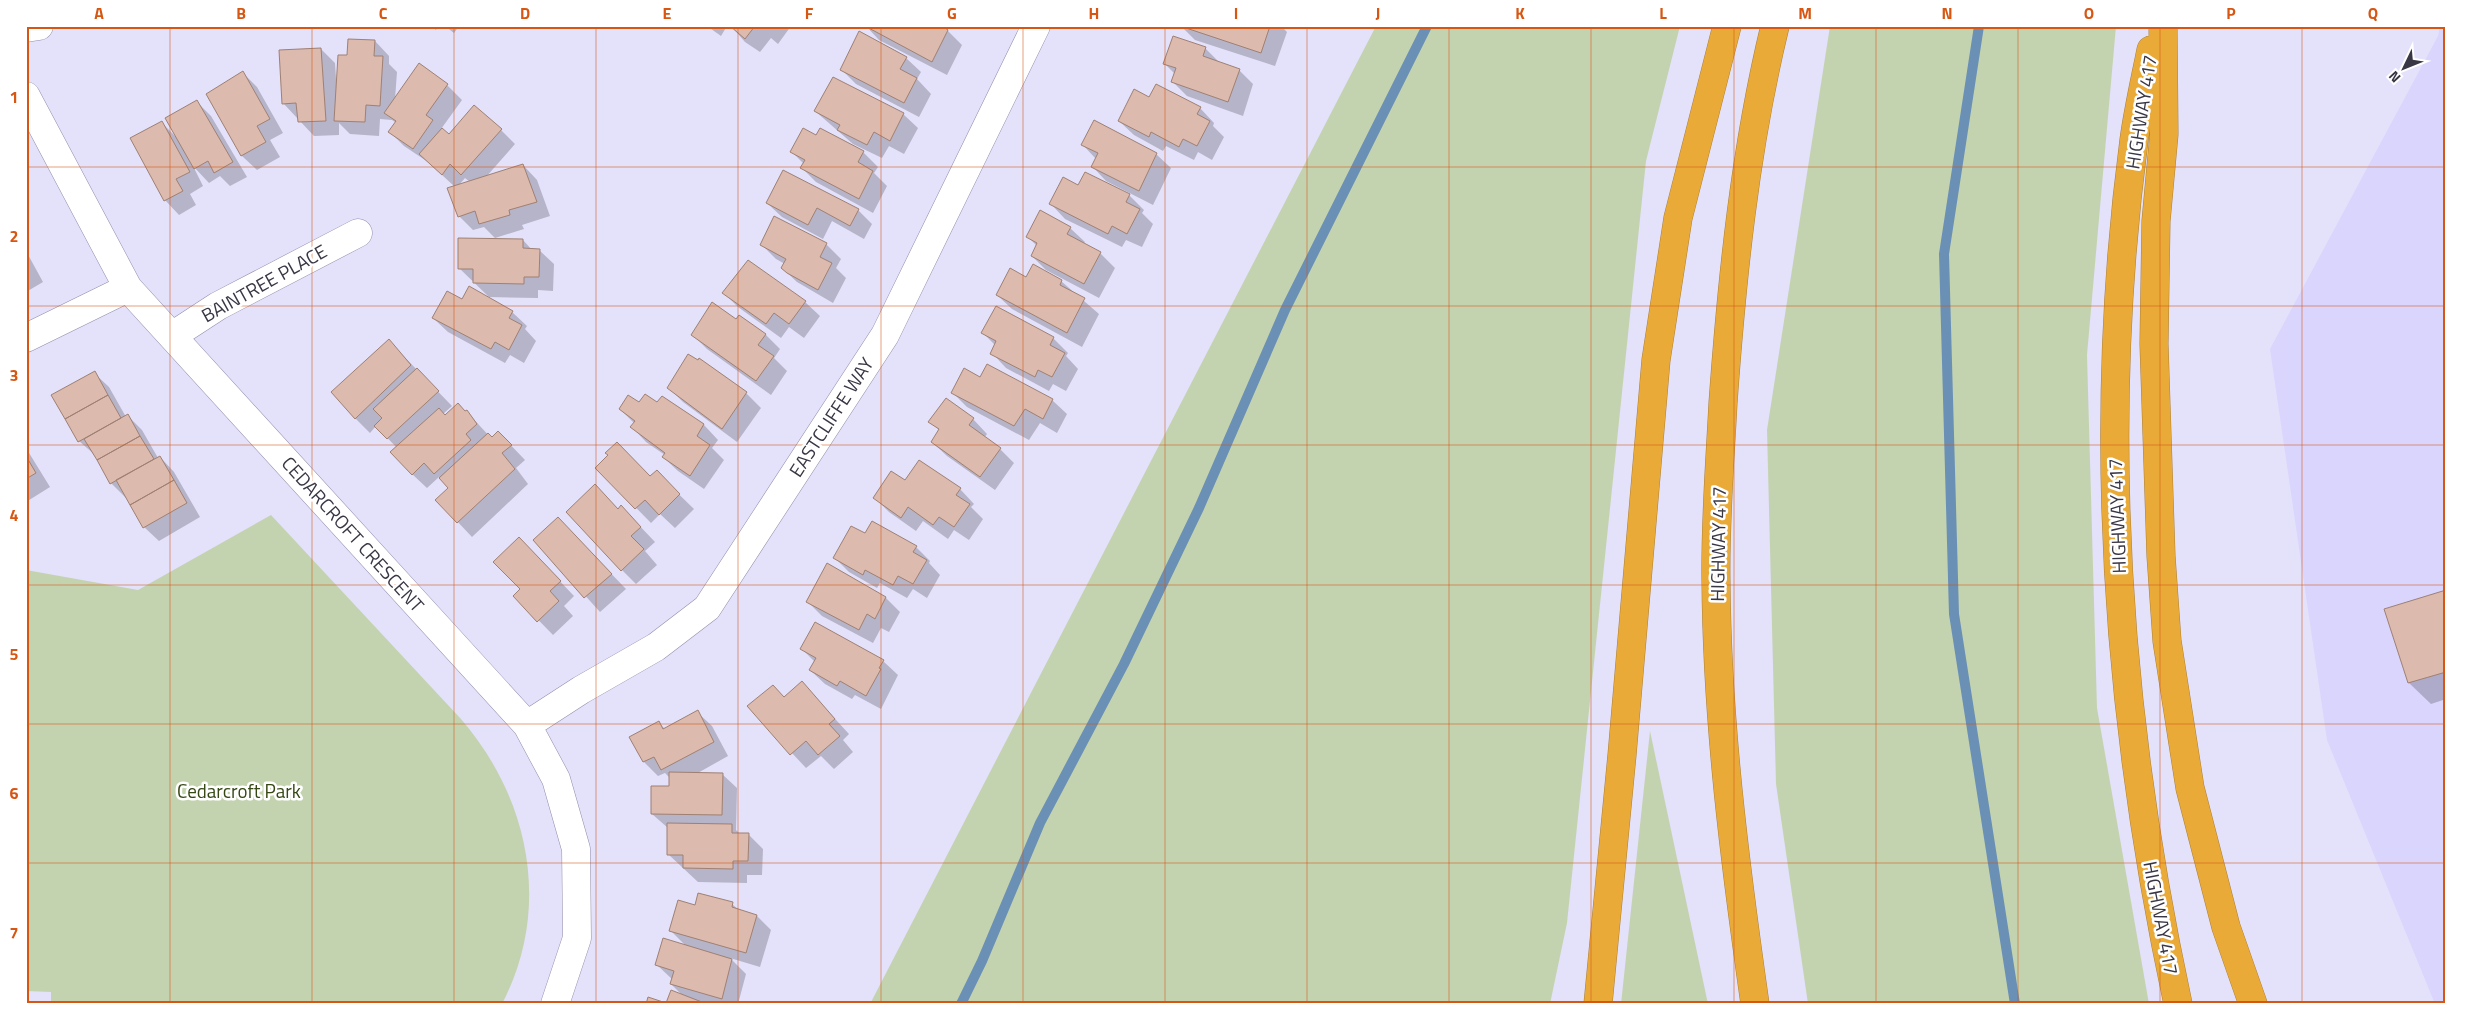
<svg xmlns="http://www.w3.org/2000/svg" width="2472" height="1030" font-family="'Titillium Web',sans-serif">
<rect width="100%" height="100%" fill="#e4e1fb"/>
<path fill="#dad5fc" d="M2440 26H2446V1004H2435L2327 740 2270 349 2438 36Z"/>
<path fill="#c4d3af" d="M1376 26H1680L1646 161 1567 923 1550 1004H870Z
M1830 26H2116L2087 355 2097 708 2149 1004H1808L1776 784 1767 430Z
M271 515 461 719C530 799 552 908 502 1004H51V992L26 991V570L138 590Z
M1650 731 1708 1004H1621Z"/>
<path fill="#0003" fill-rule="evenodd" d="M431 26H438L436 30Z
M445 26H459L454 33Z
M707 26H727L721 36Z
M731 26H791L778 44 771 38 760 52 745 42Z
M866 26 948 31 962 45 947 75 879 40Z
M1181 26H1281L1287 32 1275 66 1195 40Z
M375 41 389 56V64L397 72 395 99 419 65 447 85 462 100 441 129 449 136 501 130 515 144 486 177 523 165 537 180 550 216 522 225 524 229 495 238 484 227 473 230 459 216 455 187 428 162 404 146 390 132 396 123 392 120 380 119 379 136 350 134 339 123V135L314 136 283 103 321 49 335 63 336 79H338L348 57ZM465 178 470 182 459 185Z
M1205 48 1220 63 1239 70 1253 84 1243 116 1187 96 1173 82 1175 74 1165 64Z
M906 58 921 72 917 79 931 94 919 117 856 84 842 70Z
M243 73 257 87 283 133 270 140 280 157 257 170 242 156 208 94Z
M1150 99 1200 108 1214 123 1213 126 1224 137 1212 160 1198 152 1194 160 1166 146 1163 151 1134 135 1119 121Z
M197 102 211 116 247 177 230 186 220 176 209 183 193 166 203 186 190 194 196 205 179 215 165 200 161 122 177 138Z
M815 111 903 114 918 128 904 154 889 146 882 158 853 144Z
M820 130 863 152 878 167 874 173 887 186 873 213 816 182 802 168 804 164 792 152 817 136Z
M1082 144 1156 154 1171 168 1153 205 1106 181 1092 166 1096 159Z
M1079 187 1129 195 1144 210 1142 213 1153 224 1142 247 1126 240 1122 247 1065 219 1051 204Z
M767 203 858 210 872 224 864 239 832 221 823 239 782 217Z
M774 217 826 244 841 259 836 268 846 278 833 303 797 282 782 268 785 264 776 259 761 244Z
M1070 228 1085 242 1083 245 1100 253 1115 268 1099 298 1046 270 1032 256 1037 246 1027 236Z
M523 240 532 250H539L554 264 553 291 538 290V298L489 297 459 268Z
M26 251 43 282 26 292Z
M1027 278 1061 281 1099 314 1082 347 1012 309 997 295Z
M724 293 805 302 820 316 804 338 789 327 781 338 738 307Z
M463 300 512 312 527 326 525 329 536 341 524 363 510 355 505 363 448 332 433 318Z
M740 316 766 335 780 349 774 358 787 371 771 395 707 349 693 335 737 320Z
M983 333 1053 338 1068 353 1066 356 1078 369 1066 391 1053 384 1049 391 1006 368 992 353 996 346Z
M389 341 452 406 443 414 445 416 467 412 492 439 498 432 525 460 516 468 528 484 472 537 437 500 450 488 439 477 427 488 412 474 397 448 376 426 370 433 355 418Z
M699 360 746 393 761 408 737 442 683 402 669 388Z
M94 373 109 387 126 417 128 416 142 430 158 458 160 457 174 472 200 517 159 541 144 527 127 497 126 498 111 483 95 455 79 441 53 396Z
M981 379 1052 400 1067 414 1057 433 1040 423 1029 440 967 407 952 392Z
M662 398 704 425 718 440 712 448 724 460 704 489 678 471 663 457 665 455 646 442 632 427 634 423 620 409 639 404H657Z
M973 419 987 434 984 438 1000 449 1014 463 995 490 947 456 932 442 940 431 930 422Z
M26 448 50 487 26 502Z
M597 468 650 478 656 472 694 509 675 528 660 514 651 523Z
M905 482 960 489 974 504 971 507 983 519 969 540 954 530 948 539 923 521 916 531 889 512 875 498Z
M618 510 635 521 655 542 645 551 657 565 636 584 622 570Z
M572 533 626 589 600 612 535 540Z
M866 535 916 547 930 561 929 563 940 575 927 598 913 589 907 598 880 583 877 588 849 572 835 558Z
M533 553 574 596 564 606 573 616 553 635 515 596 522 590Z
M851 579 886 598 900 612 889 632 881 628 873 643 822 616 808 602Z
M2446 591V699L2431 704 2409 683 2386 610Z
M801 648 883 661 898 675 881 709 855 695 852 699 825 684 810 670 815 662Z
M802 683 849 734 843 740 853 752 834 769 821 756 806 768 749 707 784 698Z
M697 712 712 726 728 756 696 774H722L737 788 736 830 740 834H748L763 849 762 875H747V883L698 882 668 854V828L652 814 670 787V778L665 773 658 776 644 762 659 723 665 729Z
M732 904 740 911 757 916 771 930 760 967 730 958 746 974 738 1004H667L684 997 671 984 673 980 657 965 686 946 670 930 696 906Z"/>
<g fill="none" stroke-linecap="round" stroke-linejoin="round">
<path stroke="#6b90b5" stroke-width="10" d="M1979 26 1944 254 1954 614 2015 1004
M961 1004 982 961 1040 823 1124 664 1199 508 1285 310 1427 26"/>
</g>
<path fill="#dcbaad" stroke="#9f8073" d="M730 26H755L745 39Z
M865 26H942L948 30 932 62Z
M1180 26H1270L1261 53Z
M859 31 907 57 900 69 917 78 904 103 840 70Z
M1173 36 1206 47 1203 56 1240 69 1228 102 1171 82 1176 68 1163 64Z
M348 39 375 40 374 56H383L380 106 366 105 365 122 334 121 338 55H347Z
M321 48 326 121 298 122 296 103 282 104 279 50Z
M419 63 448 84 426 115 433 120 413 149 388 132 396 121 384 113Z
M243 71 270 119 257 126 266 142 241 156 206 94Z
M833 77 904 113 890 141 874 132 867 145 837 130 840 125 814 111Z
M1156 84 1201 107 1197 114 1210 121 1197 146 1183 139 1179 147 1151 132 1149 137 1118 121 1134 89 1149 97Z
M197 100 233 162 214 173 208 161 194 169 165 118Z
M474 105 502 129 461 175 450 164 442 175 419 154 442 128 449 134Z
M1094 120 1157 153 1139 191 1091 167 1098 153 1081 145Z
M162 121 190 172 176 179 183 191 164 201 130 138Z
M803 128 816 135 820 128 864 151 858 162 873 171 859 199 800 168 805 160 790 152Z
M523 164 537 202 509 210 510 215 479 224 475 211 458 217 447 188Z
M783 170 859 209 850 226 817 208 808 225 766 203Z
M1085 172 1130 194 1126 202 1140 209 1127 234 1112 226 1108 234 1049 204 1063 177 1078 185Z
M1040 210 1071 227 1067 234 1101 252 1084 284 1031 256 1037 243 1026 237Z
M774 216 827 243 820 257 832 263 818 290 787 273 781 268 786 259 760 245Z
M458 238 523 239V248L540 249 539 277H524V284L473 283V269H458Z
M748 260 806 301 789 324 774 313 766 324 722 293Z
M1033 264 1062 280 1060 285 1085 298 1067 333 996 295 1010 268 1026 277Z
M469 286 513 311 509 318 522 325 509 350 495 342 491 349 432 318 447 291 462 299Z
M712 302 736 319 739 315 766 334 758 345 774 356 756 381 691 335Z
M996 306 1054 337 1050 345 1065 353 1052 377 1038 370 1035 377 990 354 996 341 981 333Z
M389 339 411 365 355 419 331 392Z
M688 354 698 360 699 358 747 392 722 429 667 388Z
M987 364 1053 399 1043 419 1025 409 1014 426 951 393 964 368 980 377Z
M417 368 439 391 387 439 374 426 382 418 373 409Z
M95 371 108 395 65 419 51 395Z
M645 394 657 402 662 396 704 424 697 436 710 445 690 476 662 457 665 453 630 427 635 421 619 409 628 395 639 402Z
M108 395 121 418 78 442 65 419Z
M946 398 974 418 969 425 1001 448 980 477 931 442 939 429 928 422Z
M458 403 465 411 467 410 477 424 466 434 471 440 434 474 424 463 412 475 390 452 439 408 445 415Z
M128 414 140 436 97 460 84 439Z
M498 431 512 445 502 453 515 469 457 523 435 500 448 488 439 478 488 433 492 437Z
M140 436 154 459 110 484 97 460Z
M617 442 650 476 657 470 680 494 659 515 645 500 635 509 595 468 608 455 605 453Z
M26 456 36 473 26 479Z
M160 456 174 480 130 505 116 480Z
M919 460 961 488 956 495 970 504 954 527 939 517 933 525 908 507 901 518 873 498 891 471 905 480Z
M174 480 187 503 143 528 130 505Z
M595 484 618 509 621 505 641 527 631 536 644 549 621 571 566 512Z
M558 517 612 574 584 598 533 540Z
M872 521 917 546 913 552 927 560 913 584 898 576 893 585 865 570 863 575 833 558 851 526 865 533Z
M519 537 561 581 550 591 559 601 537 622 513 596 520 589 493 562Z
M827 563 886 597 875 619 867 614 859 630 806 602Z
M2446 590V672L2408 683 2384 609Z
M815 622 884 660 879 668 881 669 866 696 840 681 837 686 809 670 816 658 800 649Z
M802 681 835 719 829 724 840 736 818 755 806 741 790 755 747 706 773 685 784 697Z
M698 710 714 742 661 770 654 757 643 762 629 737 659 721 663 729Z
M669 772 723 773 722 815 651 814V786H669Z
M667 823 732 824V833H749L748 861H733V869L683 868V855H667Z
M698 893 733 902 732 907 757 915 746 953 669 931 678 900 695 905Z
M663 938 732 959 722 999 670 984 674 971 655 965Z
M671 990 707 1004H646L648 997 666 1003Z"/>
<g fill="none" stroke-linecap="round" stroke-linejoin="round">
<g stroke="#928eab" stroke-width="29">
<path id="street" d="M26 96 128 288 527 725 556 779 576 849 577 938 555 1004
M172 336 218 306 358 233
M26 338 128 288
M527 725 581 690 656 647 707 608 885 335 1036 26"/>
</g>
<g stroke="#928eab" stroke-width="29">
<path id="secondary" d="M26 28 39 26"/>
</g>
<g stroke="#ab823c" stroke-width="29">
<path id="highway" d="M2163 26 2164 134 2156 221 2154 344 2161 556 2167 641 2190 788 2226 927 2253 1004
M2151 50C2145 80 2138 110 2134 140 2096 427 2117 721 2178 1004
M1598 1004 1622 755 1656 360 1678 218 1727 26
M1755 1004C1735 864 1717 723 1716 581 1715 521 1720 462 1723 403 1732 277 1745 149 1775 26"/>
</g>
<use href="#street" stroke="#fff" stroke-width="28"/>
<use href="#secondary" stroke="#fff" stroke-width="28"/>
<use href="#highway" stroke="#e9aa38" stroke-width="28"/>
</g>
<path fill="none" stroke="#d65612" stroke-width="1" stroke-opacity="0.55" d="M170 26V1004M312 26V1004M454 26V1004M596 26V1004M738 26V1004M881 26V1004M1023 26V1004M1165 26V1004M1307 26V1004M1449 26V1004M1591 26V1004M1734 26V1004M1876 26V1004M2018 26V1004M2160 26V1004M2302 26V1004M26 167H2446M26 306H2446M26 445H2446M26 585H2446M26 724H2446M26 863H2446"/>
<g text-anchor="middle" stroke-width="5" stroke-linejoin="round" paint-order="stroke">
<g font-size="19" fill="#393744" stroke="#fff">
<text transform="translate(2141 112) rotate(-81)" y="7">HIGHWAY 417</text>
<text transform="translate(264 283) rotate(-29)" y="7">BAINTREE PLACE</text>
<text transform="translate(831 417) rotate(-57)" y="7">EASTCLIFFE WAY</text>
<text transform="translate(2117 516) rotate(-92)" y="7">HIGHWAY 417</text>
<text transform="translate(353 534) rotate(48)" y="7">CEDARCROFT CRESCENT</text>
<text transform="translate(1718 544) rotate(-89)" y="7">HIGHWAY 417</text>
<text transform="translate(2161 918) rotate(79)" y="7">HIGHWAY 417</text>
</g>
<g font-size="19" fill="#354713" stroke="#fff">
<text x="239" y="798">Cedarcroft Park</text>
</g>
</g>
<rect width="2472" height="1030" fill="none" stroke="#ffffff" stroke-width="55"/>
<g transform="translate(2404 68) rotate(227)" stroke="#ffffff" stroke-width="4" paint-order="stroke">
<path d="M0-4L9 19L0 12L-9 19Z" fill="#393744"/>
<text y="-8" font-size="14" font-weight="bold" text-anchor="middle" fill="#393744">N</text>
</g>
<rect x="28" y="28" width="2416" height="974" fill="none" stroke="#d65612" stroke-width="2"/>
<g font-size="16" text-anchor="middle" font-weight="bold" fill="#d65612">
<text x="99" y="19">A</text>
<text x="241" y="19">B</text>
<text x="383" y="19">C</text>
<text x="525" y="19">D</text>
<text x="667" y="19">E</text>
<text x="809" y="19">F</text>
<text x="952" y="19">G</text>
<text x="1094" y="19">H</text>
<text x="1236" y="19">I</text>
<text x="1378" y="19">J</text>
<text x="1520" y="19">K</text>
<text x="1663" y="19">L</text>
<text x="1805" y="19">M</text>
<text x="1947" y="19">N</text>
<text x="2089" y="19">O</text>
<text x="2231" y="19">P</text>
<text x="2373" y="19">Q</text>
<text x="14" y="103">1</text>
<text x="14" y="242">2</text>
<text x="14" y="381">3</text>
<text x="14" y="521">4</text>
<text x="14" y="660">5</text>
<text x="14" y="799">6</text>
<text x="14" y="939">7</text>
</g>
</svg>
